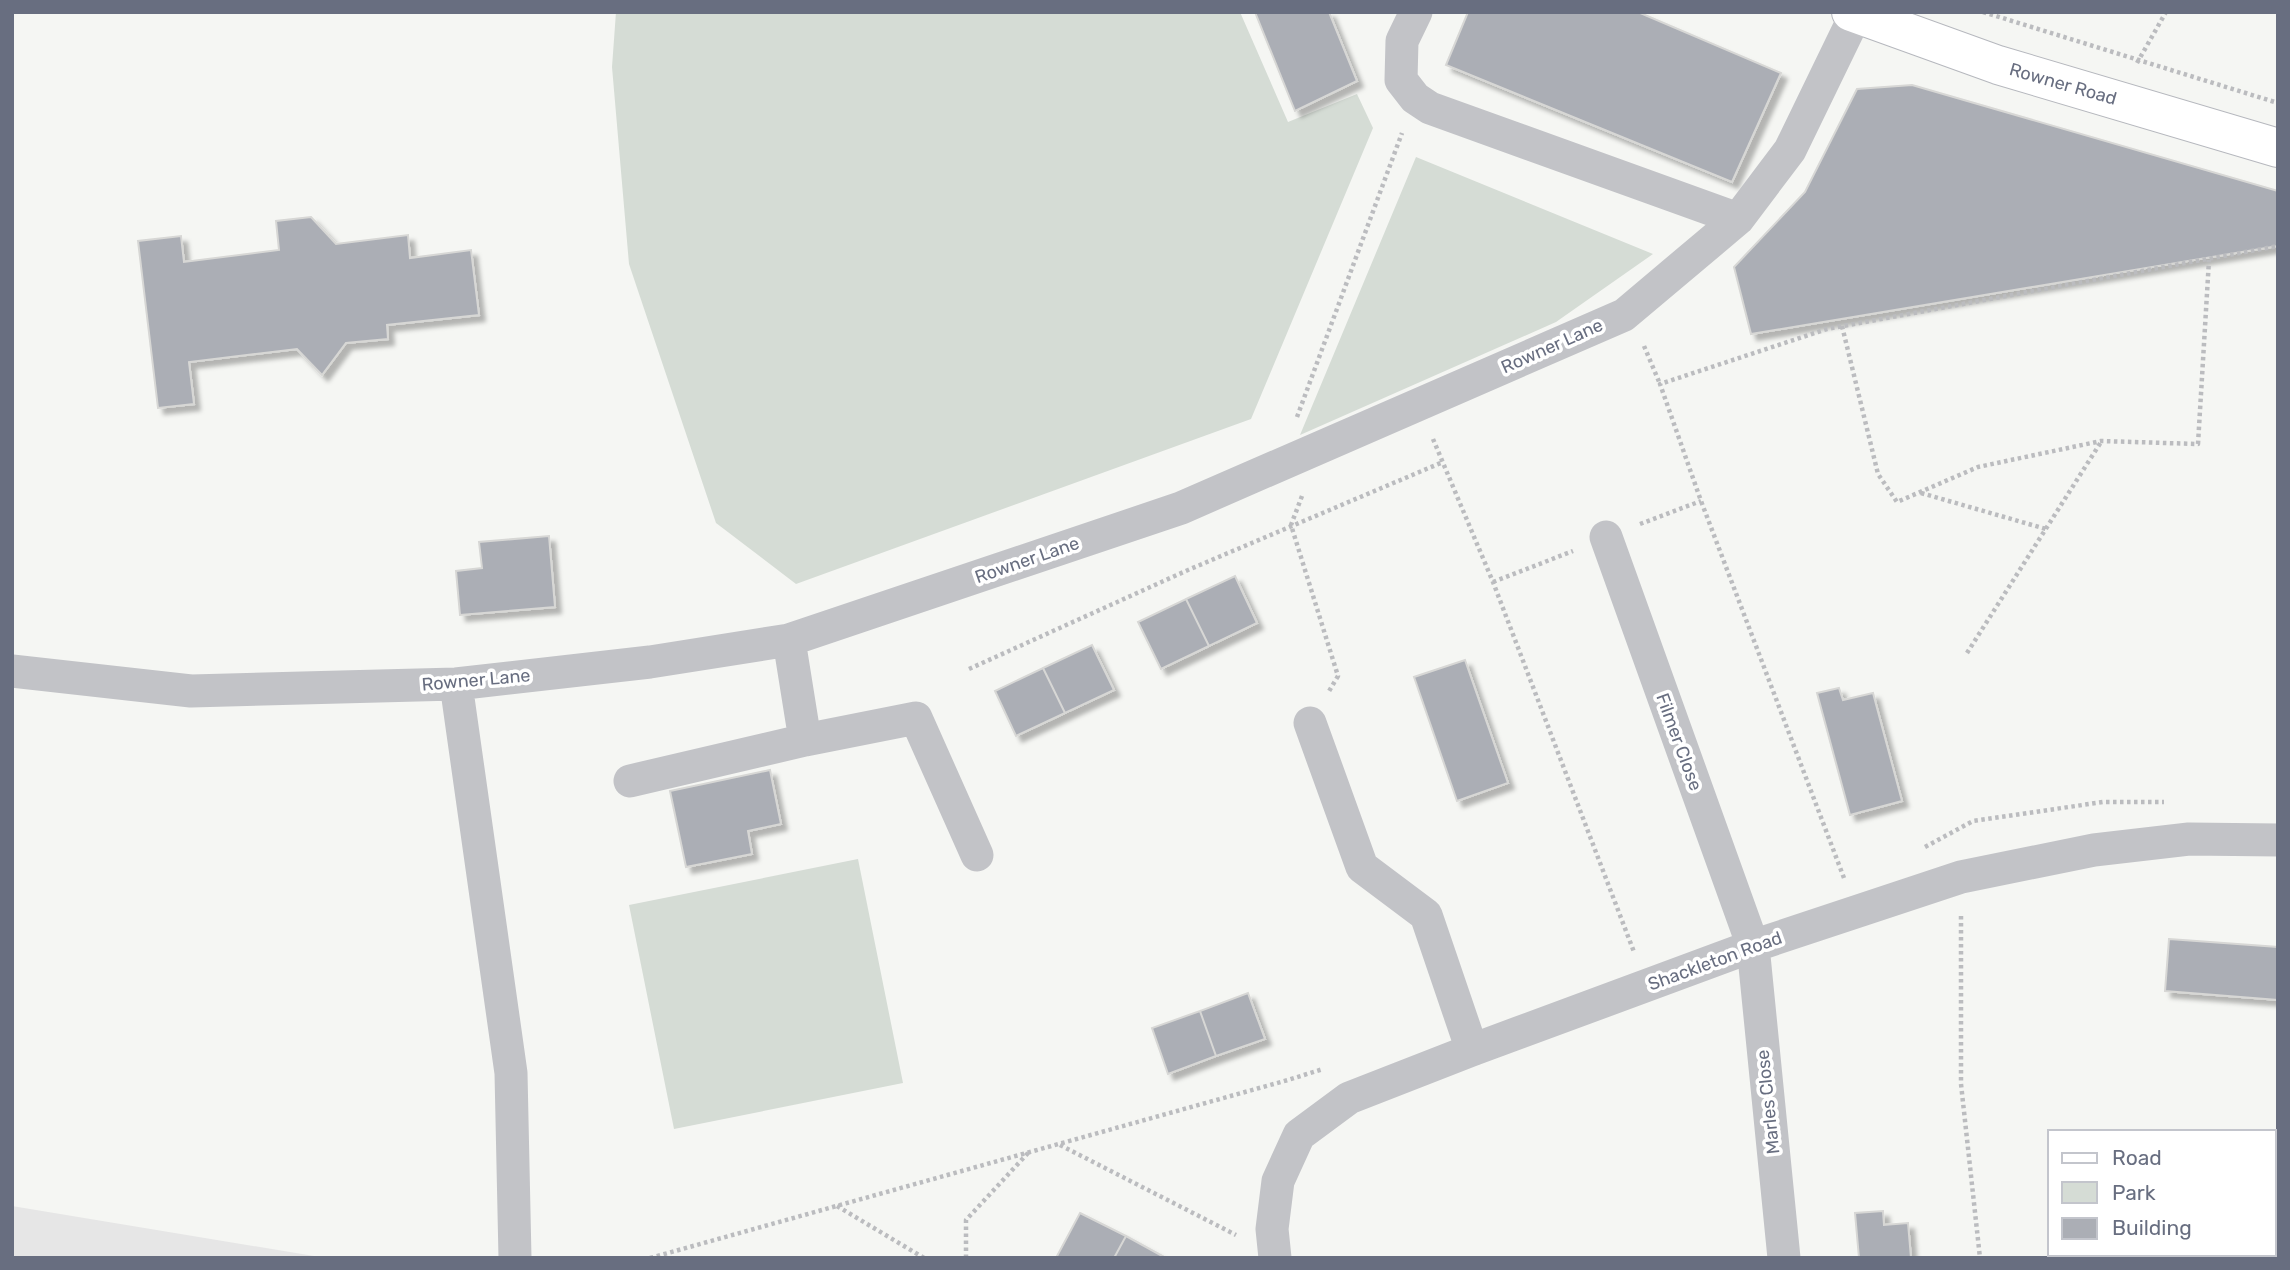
<svg xmlns="http://www.w3.org/2000/svg" width="2290" height="1270" font-family="Rubik,sans-serif">
<defs>
<filter id="shadow"><feDropShadow dx="6" dy="6" stdDeviation="2" flood-color="#0004"/></filter>
</defs>
<rect width="100%" height="100%" fill="#f5f6f3"/>
<path fill="#e6e6e6" d="M12 1206 326 1258H12Z"/>
<path fill="#d5dcd5" d="M616 12H1240L1288 122 1357 94 1373 128 1251 419 796 584 716 523 629 264 612 67Z
M1416 157 1653 254 1556 322 1300 435Z
M858 859 903 1083 674 1129 629 905Z"/>
<path fill="#abaeb5" stroke="#d7d7d5" stroke-width="2" filter="url(#shadow)" d="M1255 12H1329L1357 81 1295 111Z
M1468 12H1638L1781 73 1732 182 1446 65Z
M1912 85 2278 191V246L1751 334 1734 267 1805 192 1857 89Z
M311 217 336 244 408 235 410 258 471 250 479 315 387 325 388 339 346 343 322 375 297 349 189 362 194 404 158 408 138 241 181 236 184 262 279 250 276 221Z
M549 536 555 607 460 615 456 571 482 568 479 542Z
M1235 576 1257 623 1209 646 1186 599Z
M1186 599 1209 646 1161 669 1138 622Z
M1092 645 1114 690 1065 713 1043 668Z
M1465 660 1508 783 1457 801 1414 677Z
M1043 668 1065 713 1016 736 995 691Z
M1839 688 1843 700 1873 693 1902 801 1850 815 1817 693Z
M770 770 781 824 748 831 752 854 686 867 670 791Z
M2169 939 2278 947V1000L2165 991Z
M1248 993 1265 1039 1216 1056 1200 1011Z
M1200 1011 1216 1056 1168 1074 1152 1028Z
M1883 1211 1884 1225 1908 1223 1911 1258H1859L1855 1213Z
M1080 1213 1126 1236 1114 1258H1056Z
M1126 1236 1166 1258H1114Z"/>
<g fill="none" stroke-linecap="round" stroke-linejoin="round">
<g stroke="#b6b8be" stroke-width="40">
<path id="secondary" d="M1851 12 1998 65 2278 148"/>
</g>
<path stroke="#bbbcbf" stroke-width="4.5" stroke-dasharray="3.5 3.5" stroke-linecap="butt" d="M1983 12 2278 103
M2137 63 2166 12
M1842 326 1878 474 1897 502 1978 467 2101 441 2198 444 2209 260
M1644 346 1660 384
M1297 417 1402 133
M1433 439 1493 582 1634 952
M1921 493 2046 529
M1302 496 1291 525 1338 676 1328 693
M1640 524 1701 501
M1493 582 1573 551
M1967 653 2101 442
M969 669 1188 570 1443 462
M1925 847 1973 821 2103 802H2164
M1844 878 1701 501 1660 384 1827 329 2278 246
M1961 916V1084L1980 1258
M1060 1145 1236 1235
M837 1206 924 1258
M650 1258 1288 1080 1323 1069
M966 1258V1220L1028 1153"/>
<path stroke="#c2c3c7" stroke-width="33" d="M1416 12 1402 41 1401 80 1415 98 1430 108 1738 219
M1606 537 1753 946 1784 1258
M789 640 805 740
M12 671 191 691 456 684 650 662 789 640 1181 508 1624 315 1738 219 1790 150 1856 14
M456 684 511 1073 515 1258
M1310 723 1362 867 1426 915 1472 1050
M630 781 805 740 916 718 977 855
M1275 1258 1272 1229 1278 1181 1299 1135 1349 1098 1472 1050 1753 946 1961 877 2094 850 2189 839 2278 840"/>
<use href="#secondary" stroke="#fff" stroke-width="38"/>
</g>
<g text-anchor="middle" stroke-width="7" stroke-linejoin="round" paint-order="stroke">
<g font-size="18" fill="#686e80" stroke="#fff">
<text transform="translate(2063 84) rotate(16)" y="6">Rowner Road</text>
<text transform="translate(1552 346) rotate(-24)" y="6">Rowner Lane</text>
<text transform="translate(1027 560) rotate(-19)" y="6">Rowner Lane</text>
<text transform="translate(476 680) rotate(-5)" y="6">Rowner Lane</text>
<text transform="translate(1679 742) rotate(70)" y="6">Filmer Close</text>
<text transform="translate(1715 961) rotate(-20)" y="6">Shackleton Road</text>
<text transform="translate(1768 1102) rotate(-96)" y="6">Marles Close</text>
</g>
</g>
<rect width="2290" height="1270" fill="none" stroke="#686e80" stroke-width="28"/>
<rect x="2048" y="1130" width="228" height="126" fill="#ffffff" stroke="#c3c5cc" stroke-width="2"/>
<rect x="2062" y="1153" width="35" height="10" fill="#ffffff" stroke="#c3c5cc" stroke-width="2"/>
<text x="2112" y="1165" font-size="21" fill="#686e80">Road</text>
<rect x="2062" y="1182" width="35" height="21" fill="#d5dcd5" stroke="#c3c5cc" stroke-width="2"/>
<text x="2112" y="1200" font-size="21" fill="#686e80">Park</text>
<rect x="2062" y="1218" width="35" height="21" fill="#abaeb5" stroke="#c3c5cc" stroke-width="2"/>
<text x="2112" y="1235" font-size="21" fill="#686e80">Building</text>
</svg>
